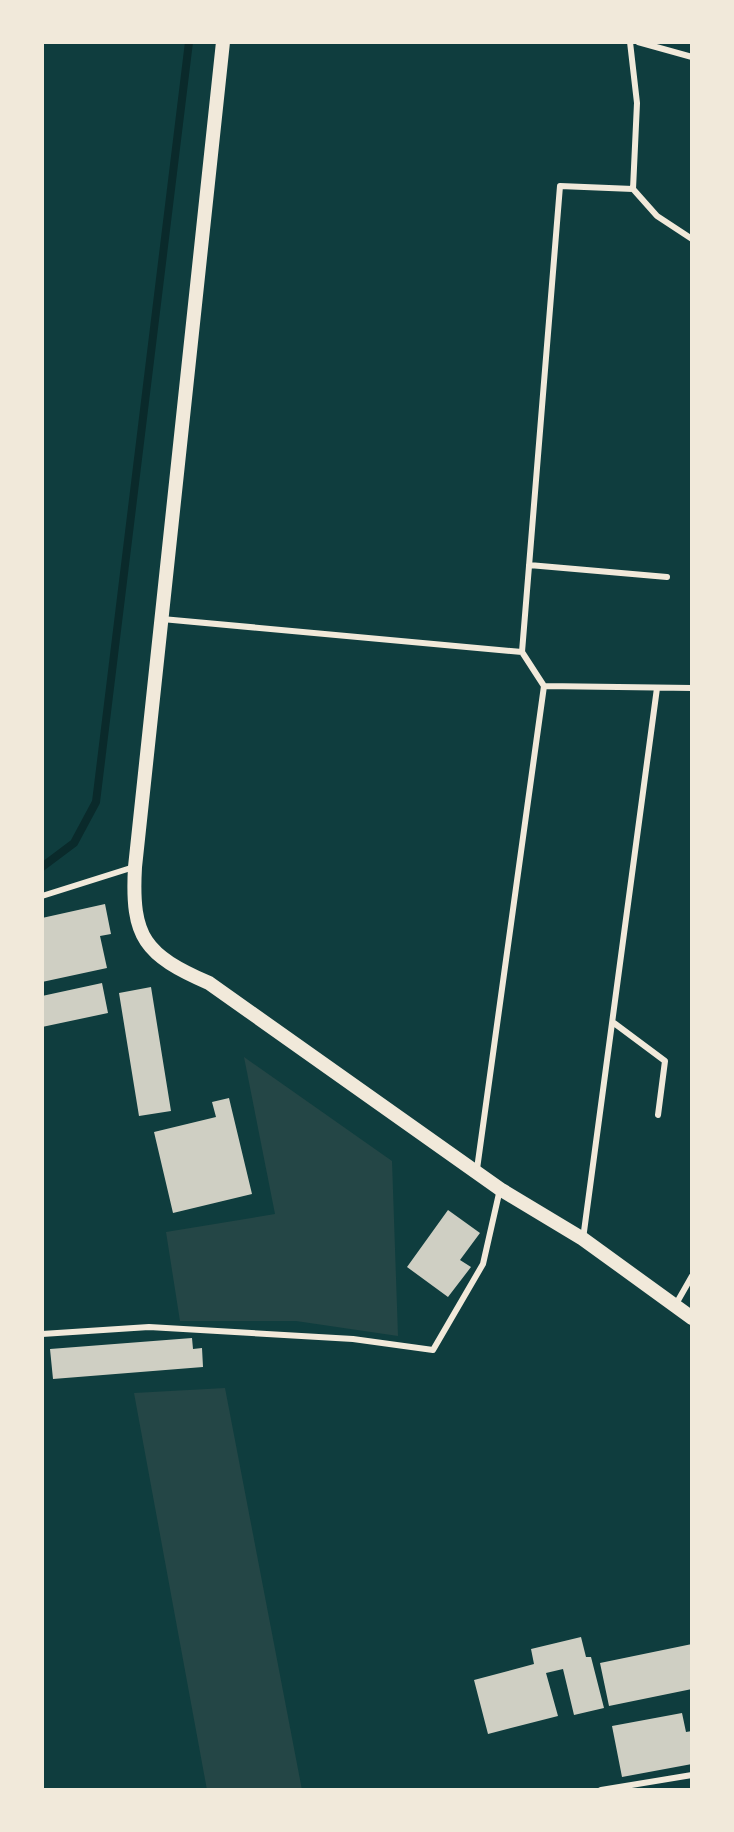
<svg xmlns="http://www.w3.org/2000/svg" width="734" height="1832" font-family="'DM Sans',sans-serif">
<rect width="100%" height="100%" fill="#0f3d3e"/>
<path fill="#244646" d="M244 1057 392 1161 398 1336 296 1321H180L166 1232 275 1214Z
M225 1388 302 1790H207L134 1393Z"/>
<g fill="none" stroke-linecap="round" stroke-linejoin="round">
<path stroke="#0a2a2b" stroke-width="8" d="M42 867 74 843 96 802 189 42"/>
</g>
<path fill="#cfcfc3" d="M105 904 111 934 100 936 107 968 42 982V918Z
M102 983 108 1013 42 1027V996Z
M151 987 171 1111 139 1116 119 993Z
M229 1098 252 1194 173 1213 154 1132 216 1117 212 1102Z
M448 1210 480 1233 460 1260 471 1267 448 1297 407 1267Z
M192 1338 193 1349 202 1348 203 1367 53 1379 50 1349Z
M581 1637 586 1657H591L604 1708 574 1715 563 1669 546 1673 558 1716 488 1734 474 1680 534 1664 531 1649Z
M692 1644V1689L609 1706 600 1663Z
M682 1713 686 1732 692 1731V1764L622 1777 612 1726Z"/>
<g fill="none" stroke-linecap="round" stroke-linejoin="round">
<path stroke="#f1e9da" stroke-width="6" d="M630 42 637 103 633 189 657 216 692 239
M638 42 692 57
M529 565 667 577
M162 619 522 652
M544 686 692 688
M42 896 134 867
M614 1023 665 1061 658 1115
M477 1169 544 686 522 652 560 186 633 189
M583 1239 657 688
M676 1304 692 1276
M42 1334 149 1327 353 1339 433 1350 483 1264 500 1189
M601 1790 692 1775"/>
<path stroke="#f1e9da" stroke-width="14" d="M223 42 135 867C131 938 145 955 209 983L500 1189 583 1239 692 1318"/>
</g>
<rect width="734" height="1832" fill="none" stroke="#f1e9da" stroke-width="88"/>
</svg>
